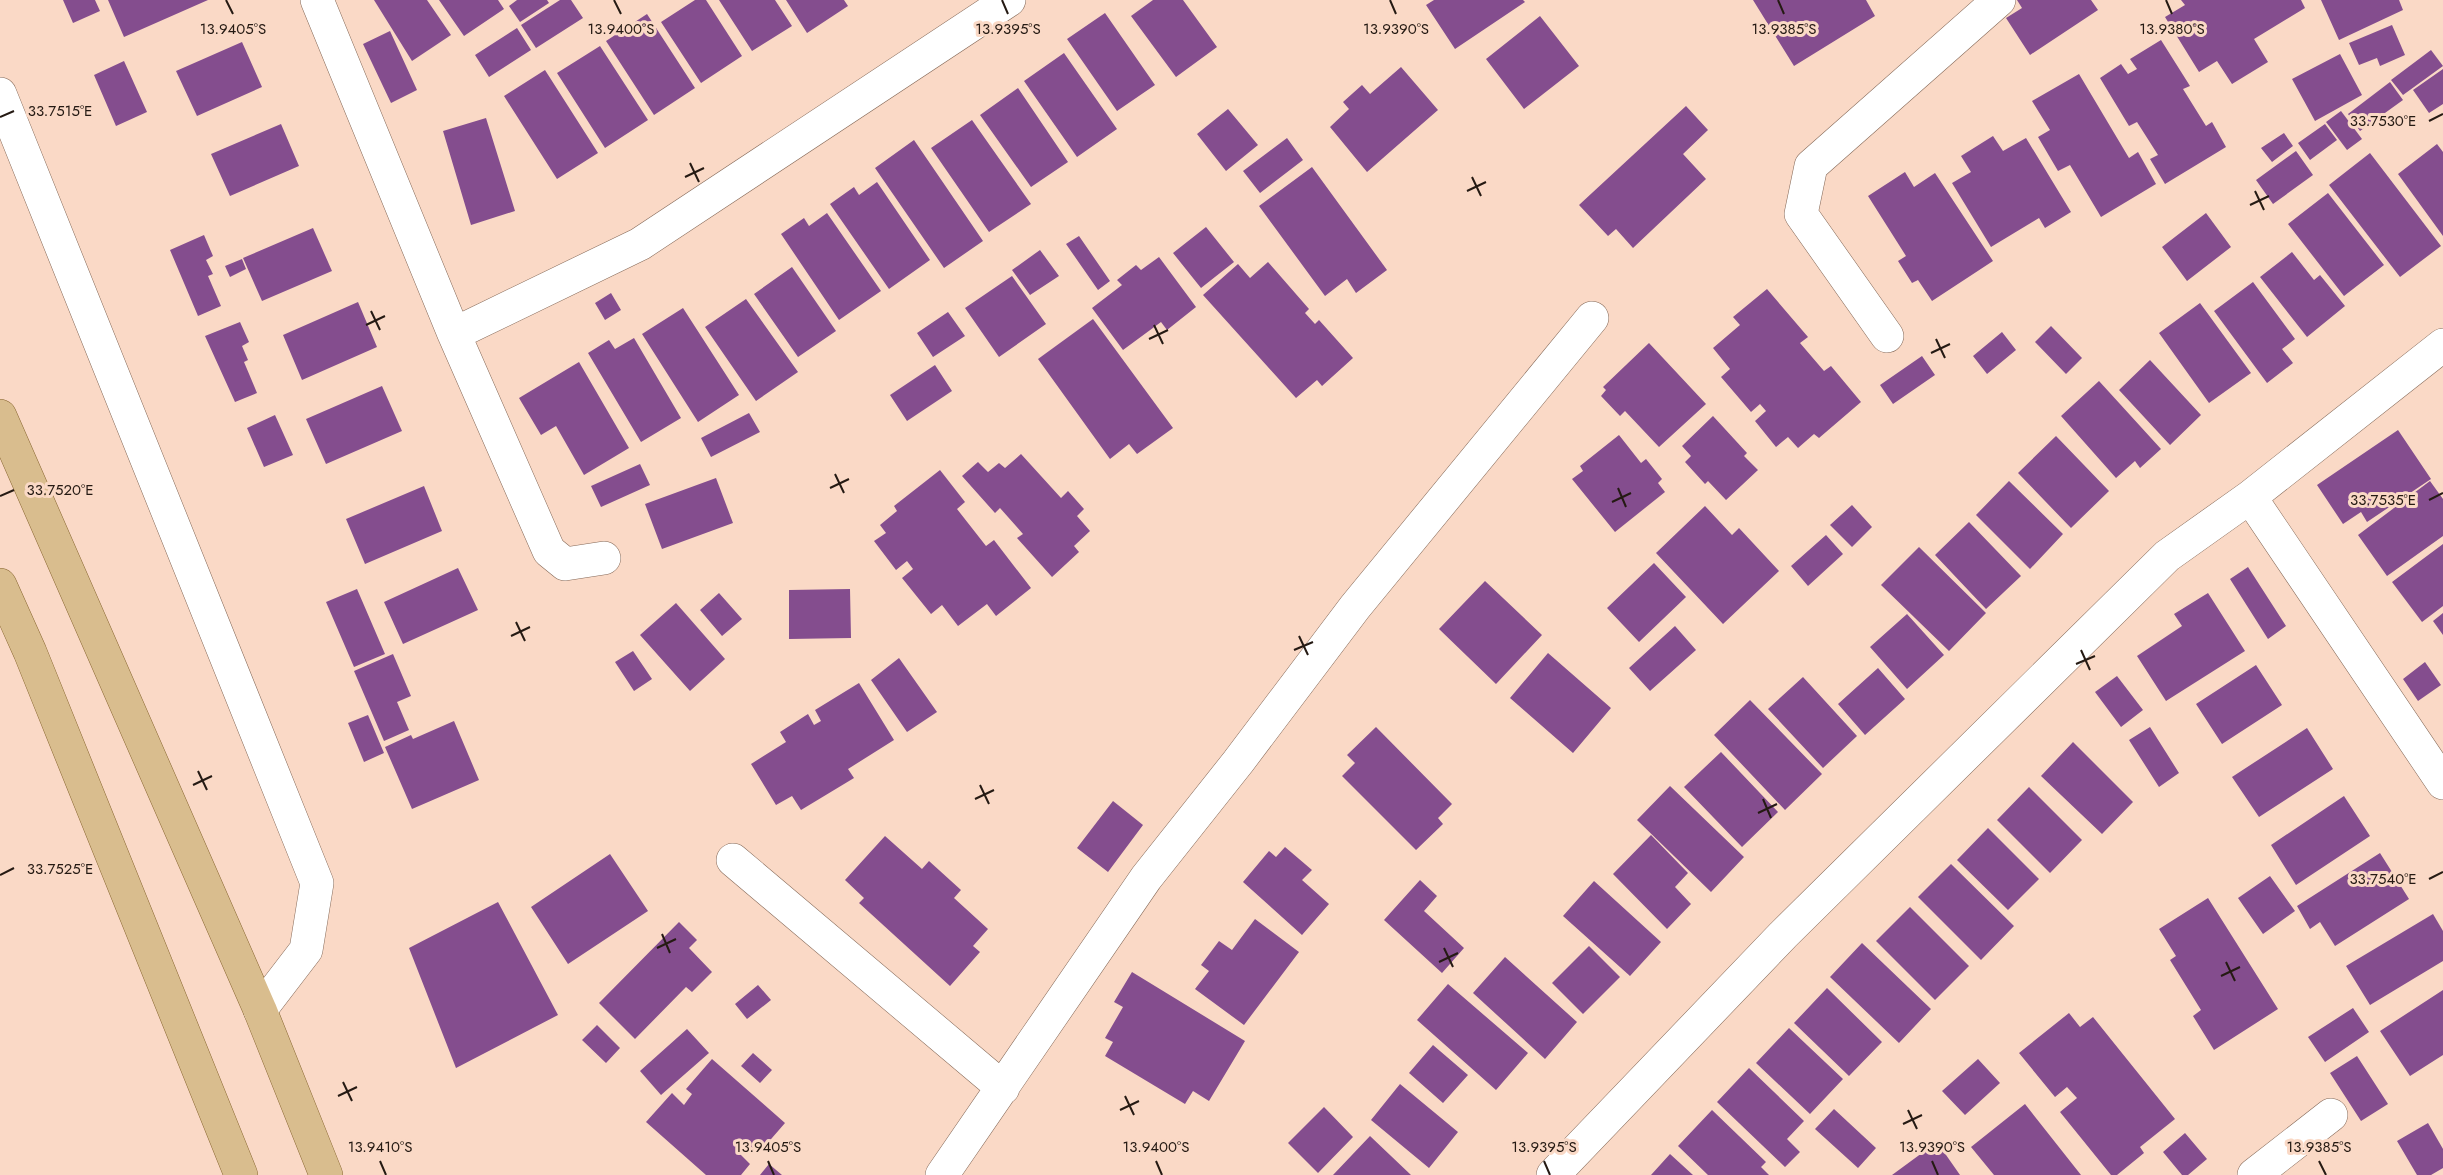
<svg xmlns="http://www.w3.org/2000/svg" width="2443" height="1175" font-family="Jost,sans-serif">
<rect width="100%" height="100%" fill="#fad9c6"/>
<path fill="#844d8e" d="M63 0H95L100 11 73 23Z
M108 0H208L124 37Z
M374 0H427L451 35 412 61Z
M439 0H498L504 9 464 36Z
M517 0H547L549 3 520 22 509 6Z
M560 0H571L583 18 536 48 521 25Z
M695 0H706L742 56 701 83 661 22Z
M719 0H775L792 26 752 51Z
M786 0H844L848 6 807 33Z
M1153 0H1183L1217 47 1176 77 1131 16Z
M1434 0H1523L1525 2 1455 49 1426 5Z
M1753 0H1866L1875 16 1794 66Z
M2017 0H2091L2098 10 2030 55 2006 18 2022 8Z
M2181 0H2301L2305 8 2254 39 2268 62 2232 84 2217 61 2199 72 2165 17 2185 5Z
M2321 0H2399L2403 10 2339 40Z
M1105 13 1155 85 1117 111 1067 39Z
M647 14 695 88 654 115 606 41Z
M1540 16 1579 66 1524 109 1486 59Z
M2392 25 2405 55 2380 66 2377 58 2359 65 2349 43Z
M517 28 531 50 489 77 475 55Z
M390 31 417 90 391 103 363 44Z
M2161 40 2190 86 2183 89 2206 126 2212 122 2226 147 2165 184 2150 159 2158 155 2137 122 2129 126 2100 78 2121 64 2128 74 2137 69 2130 59Z
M242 42 262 87 197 116 176 71Z
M600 46 648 120 605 148 557 73Z
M2431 50 2443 66 2403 95 2391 80Z
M1064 53 1117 129 1077 157 1024 81Z
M2340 54 2362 95 2315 121 2292 79Z
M124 61 147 112 116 126 94 75Z
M1401 67 1438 110 1367 172 1330 127 1349 109 1343 102 1362 85 1370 94Z
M2443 69V104L2429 113 2413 90Z
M545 70 598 153 557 179 504 96Z
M2079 74 2129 158 2138 152 2156 184 2101 217 2070 165 2058 171 2038 137 2050 130 2032 101Z
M2390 82 2403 100 2360 131 2348 114Z
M1018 88 1068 162 1031 187 980 115Z
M1686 106 1708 130 1683 154 1706 179 1633 248 1616 229 1608 236 1579 205Z
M1228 109 1258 145 1226 171 1197 134Z
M2341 111 2362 139 2347 150 2326 122Z
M486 118 515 211 471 225 443 131Z
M972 120 1031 204 989 232 931 148Z
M281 124 299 166 230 196 211 154Z
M2325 124 2337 140 2310 160 2298 143Z
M2284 133 2293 146 2272 162 2261 148Z
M1993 136 2003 151 2026 138 2071 212 2045 228 2039 218 1991 247 1952 183 1971 172 1961 156Z
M1287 138 1303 160 1260 193 1243 171Z
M914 140 983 241 944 268 875 168Z
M2437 144 2443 152V236L2398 174Z
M2296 151 2313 175 2273 204 2256 180Z
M2370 153 2441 246 2400 277 2329 185Z
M1312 167 1387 270 1356 293 1347 279 1325 296 1259 206Z
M1905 172 1914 187 1935 173 1993 261 1932 301 1918 280 1912 283 1898 261 1906 256 1868 196Z
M877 182 930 260 889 289 830 204 854 187 859 195Z
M2328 193 2384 265 2344 296 2288 224Z
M827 213 881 291 839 320 781 234 804 218 809 226Z
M2206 213 2231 247 2187 281 2162 247Z
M1206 227 1234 262 1201 288 1173 253Z
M313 228 332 271 262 301 243 258Z
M204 235 213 256 206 260 213 274 208 276 221 306 198 316 170 250Z
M1079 236 1110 281 1098 290 1066 244Z
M1040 250 1059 276 1030 295 1012 270Z
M2292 252 2314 280 2320 275 2345 306 2307 337 2260 277Z
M1159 257 1196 307 1167 330 1161 322 1123 350 1092 308 1122 285 1117 280 1136 265 1141 270Z
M242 259 246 269 230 277 225 266Z
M1268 262 1309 309 1305 313 1315 324 1319 320 1353 358 1322 386 1317 380 1296 398 1203 295 1238 264 1250 278Z
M792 267 836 331 798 357 754 294Z
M1012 276 1046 324 999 357 965 308Z
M2253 282 2295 339 2282 349 2293 363 2267 383 2214 311Z
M1767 289 1808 337 1800 343 1824 371 1831 366 1861 402 1819 438 1814 434 1798 448 1788 437 1776 447 1755 421 1766 411 1760 404 1751 412 1721 377 1730 369 1713 348 1740 325 1733 317Z
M611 293 621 310 605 320 595 303Z
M746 299 798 372 756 401 705 327Z
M358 302 377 347 302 380 283 335Z
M2200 303 2251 373 2209 403 2159 333Z
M683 308 739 395 698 422 642 334Z
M948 312 965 336 933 357 917 333Z
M1093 319 1173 428 1137 454 1129 444 1110 459 1038 359Z
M240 322 249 342 242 346 248 360 244 362 257 393 235 402 205 336Z
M2051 326 2082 358 2066 374 2035 342Z
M2002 332 2016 350 1987 374 1973 356Z
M634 338 681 418 641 442 588 353 609 340 615 349Z
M1649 343 1706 404 1659 447 1625 411 1620 416 1601 396 1606 390 1603 387Z
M1922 356 1935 375 1893 404 1880 385Z
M2150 360 2201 415 2170 445 2119 390Z
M579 362 629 448 584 475 556 426 541 435 519 398Z
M935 365 952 391 907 421 890 395Z
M2099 381 2161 449 2140 468 2135 461 2116 478 2061 416Z
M382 386 402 431 326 464 306 419Z
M749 413 760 432 711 457 701 438Z
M275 415 293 455 264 467 247 428Z
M1713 416 1747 453 1744 456 1758 470 1726 500 1708 481 1705 484 1685 462 1691 456 1682 446Z
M2398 430 2431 479 2367 522 2361 512 2343 524 2317 485Z
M1619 435 1641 463 1646 459 1662 479 1658 483 1665 492 1615 532 1572 479 1583 471 1580 466Z
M2056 436 2109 491 2071 528 2018 473Z
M1021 454 1061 498 1068 491 1084 509 1077 516 1090 531 1074 546 1079 552 1052 577 1017 538 1023 534 1000 508 995 513 962 476 978 462 988 472 999 463 1005 468Z
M640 464 650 485 601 507 591 486Z
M940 470 965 502 957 509 986 546 994 540 1031 588 996 616 987 604 958 626 942 605 931 614 902 578 913 569 907 561 896 570 874 541 886 533 880 525 897 511 894 506Z
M716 478 733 523 662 549 645 504Z
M2009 481 2063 534 2030 569 1976 515Z
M2430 481 2443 499V536L2387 576 2358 535Z
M424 486 442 531 365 564 346 519Z
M1852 505 1872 527 1852 547 1830 525Z
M1705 506 1732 535 1739 528 1779 571 1723 624 1656 553Z
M1969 522 2021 576 1986 609 1935 555Z
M1826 535 1843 554 1808 586 1791 566Z
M2443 544V606L2422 622 2392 582Z
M1919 547 1986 613 1949 651 1881 585Z
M1654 563 1686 597 1639 642 1607 608Z
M2248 567 2286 626 2268 639 2230 579Z
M458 568 478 610 403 644 384 602Z
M1485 581 1542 635 1496 684 1439 629Z
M357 589 385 654 354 667 326 602Z
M850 589 851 638 789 639V590Z
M719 593 742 619 722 636 700 610Z
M2208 593 2245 651 2166 701 2137 656 2182 626 2174 614Z
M676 603 725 659 690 691 640 635Z
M2443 613V635L2433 621Z
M1907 614 1944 655 1907 689 1870 647Z
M1675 626 1696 650 1650 691 1629 668Z
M633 651 652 679 634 691 615 662Z
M1548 653 1611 708 1573 753 1510 698Z
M393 654 411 696 397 702 409 730 384 741 354 671Z
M899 658 937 712 907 732 871 680Z
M2425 662 2441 685 2418 701 2403 679Z
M2256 665 2282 705 2222 744 2196 704Z
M1878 668 1905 699 1865 735 1838 704Z
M2117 676 2143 710 2121 727 2095 692Z
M1803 677 1857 736 1823 768 1768 709Z
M859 683 894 740 848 769 854 778 801 810 792 796 776 805 751 764 786 742 780 732 808 714 814 725 821 721 815 710Z
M1750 700 1822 774 1785 810 1714 735Z
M368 715 384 753 364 762 348 723Z
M454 721 479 780 412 809 385 747 411 735 413 739Z
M1376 727 1452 804 1438 818 1443 824 1416 850 1342 776 1355 763 1347 755Z
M2150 727 2179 773 2159 787 2129 740Z
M2307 728 2333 769 2259 817 2232 777Z
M2073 742 2133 802 2102 834 2041 776Z
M1721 752 1778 812 1742 847 1684 787Z
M1670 786 1744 857 1711 892 1637 820Z
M2029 787 2082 840 2050 873 1997 820Z
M2344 796 2370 836 2296 885 2271 845Z
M1113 801 1143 825 1108 872 1077 848Z
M1988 828 2039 879 2008 910 1957 860Z
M1651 835 1688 873 1675 887 1691 904 1667 929 1613 874Z
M885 836 922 869 929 861 961 890 954 898 988 929 973 946 980 952 950 986 859 903 864 898 845 880Z
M1285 847 1312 870 1302 880 1329 904 1302 935 1243 882 1269 851 1276 857Z
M2380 853 2409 899 2335 946 2320 922 2310 929 2297 906Z
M610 854 648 911 568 964 531 907Z
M1951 864 2014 926 1981 960 1918 897Z
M2270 876 2295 911 2263 934 2238 898Z
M1420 880 1437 896 1424 911 1464 948 1442 973 1384 920Z
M1594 881 1661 942 1630 976 1563 916Z
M2208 898 2278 1009 2214 1050 2193 1016 2201 1010 2170 960 2176 956 2159 929Z
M498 902 558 1015 456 1068 409 948Z
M1910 907 1969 966 1935 1000 1876 941Z
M2433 914 2443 931V961L2370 1005 2346 966Z
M1255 919 1299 952 1244 1025 1195 989 1209 971 1201 965 1219 941 1232 950Z
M679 922 697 940 689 948 712 972 692 992 686 987 635 1039 599 1003Z
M1862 943 1931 1009 1899 1043 1830 977Z
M1589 946 1620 977 1583 1014 1552 983Z
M1505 957 1577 1022 1545 1059 1473 993Z
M1132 972 1245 1041 1209 1101 1193 1091 1185 1104 1105 1056 1113 1042 1105 1038 1123 1007 1114 1002Z
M1448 984 1528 1053 1496 1090 1417 1020Z
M758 985 771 1000 747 1019 735 1004Z
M1827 988 1882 1042 1849 1076 1794 1023Z
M2443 990V1055L2410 1076 2380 1031Z
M2353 1008 2369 1032 2325 1062 2308 1037Z
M2069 1013 2080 1027 2093 1017 2175 1119 2140 1147 2144 1153 2117 1175H2111L2060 1112 2077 1098 2067 1087 2055 1097 2019 1053Z
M597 1025 620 1048 606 1063 582 1040Z
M1789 1028 1843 1079 1810 1114 1756 1063Z
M687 1029 709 1053 661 1095 640 1071Z
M1433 1045 1468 1075 1443 1103 1409 1073Z
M753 1053 772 1070 760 1083 741 1066Z
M2357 1056 2388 1104 2361 1121 2330 1073Z
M712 1059 785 1123 758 1154 747 1144 739 1153 750 1164 741 1175H706L646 1122 672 1093 684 1105 692 1094 686 1089Z
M1978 1059 2000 1083 1965 1115 1942 1091Z
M1749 1068 1804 1121 1787 1139 1800 1152 1785 1167 1717 1102Z
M1400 1084 1458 1132 1429 1168 1371 1120Z
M2025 1104 2081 1175H1994L1971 1147Z
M1324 1107 1353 1137 1318 1173 1288 1143Z
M1834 1109 1876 1148 1858 1168 1815 1129Z
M1712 1110 1766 1162 1761 1167 1769 1175H1708L1678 1146Z
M2428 1123 2443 1149V1168L2431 1175H2417L2397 1141Z
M2185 1133 2207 1159 2188 1175H2182L2163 1152Z
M1370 1136 1411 1175H1333Z
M1937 1142 1960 1175H1892Z
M1670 1154 1693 1175H1651Z
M769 1164 782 1175H760Z"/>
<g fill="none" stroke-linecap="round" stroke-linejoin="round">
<g stroke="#856958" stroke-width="34">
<path id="minor" d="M317 0 454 334 549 551 565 564 604 558
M0 94 317 883 306 950 260 1010
M454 334 640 244 1009 0
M1887 336 1801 214 1811 166 1999 0
M2250 497 2443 783
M733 860 1003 1088
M942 1175 1146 878 1238 762 1355 607 1592 318
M1553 1175 1783 935 2167 556 2250 497 2443 345
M2254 1175 2331 1115"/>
</g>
<g stroke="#896732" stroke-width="34">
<path id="major" d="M0 416 260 1010 326 1175
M0 585 30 652 241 1175"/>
</g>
<use href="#minor" stroke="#fff" stroke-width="33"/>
<use href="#major" stroke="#d9bd8e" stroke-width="33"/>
</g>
<path fill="none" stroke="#251a13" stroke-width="2" d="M226 0 233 14M614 0 621 14M1002 0 1008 14M1390 0 1396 14M1778 0 1784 14M2166 0 2172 14M0 117 14 111M2429 121 2443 114M690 163 699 182M685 177 704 168M1472 177 1481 196M1467 191 1486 182M2255 191 2264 210M2250 205 2269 196M371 311 380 330M366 325 385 316M1154 325 1163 344M1149 339 1168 330M1936 339 1945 358M1931 353 1950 344M835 474 844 493M830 488 849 479M1618 488 1626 507M0 496 14 490M2429 500 2443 493M1612 502 1631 493M516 622 525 641M511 636 530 627M1299 636 1308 655M1294 650 1313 642M2081 650 2090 670M2076 664 2095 656M198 771 207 790M193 785 212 776M980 785 989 804M975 799 994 790M1763 799 1771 818M1758 813 1777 804M0 875 14 868M2429 879 2443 872M662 934 670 953M657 948 676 939M1444 948 1453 967M1439 962 1458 953M2226 962 2235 981M2221 976 2240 967M343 1082 352 1101M338 1096 357 1087M1125 1096 1134 1115M1120 1110 1139 1101M1908 1110 1917 1129M1903 1124 1922 1115M380 1161 386 1175M768 1161 774 1175M1156 1161 1162 1175M1544 1161 1550 1175M1932 1161 1938 1175M2319 1161 2326 1175"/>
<g font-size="15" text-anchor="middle" fill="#251a13" stroke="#fad9c6" stroke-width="6" stroke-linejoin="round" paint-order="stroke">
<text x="233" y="34">13.9405°S</text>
<text x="621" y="34">13.9400°S</text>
<text x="1008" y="34">13.9395°S</text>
<text x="1396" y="34">13.9390°S</text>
<text x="1784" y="34">13.9385°S</text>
<text x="2172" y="34">13.9380°S</text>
<text x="60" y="116">33.7515°E</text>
<text x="2383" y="126">33.7530°E</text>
<text x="60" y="495">33.7520°E</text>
<text x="2383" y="505">33.7535°E</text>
<text x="60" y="874">33.7525°E</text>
<text x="2383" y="884">33.7540°E</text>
<text x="380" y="1152">13.9410°S</text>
<text x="768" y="1152">13.9405°S</text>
<text x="1156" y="1152">13.9400°S</text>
<text x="1544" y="1152">13.9395°S</text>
<text x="1932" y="1152">13.9390°S</text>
<text x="2319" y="1152">13.9385°S</text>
</g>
</svg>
